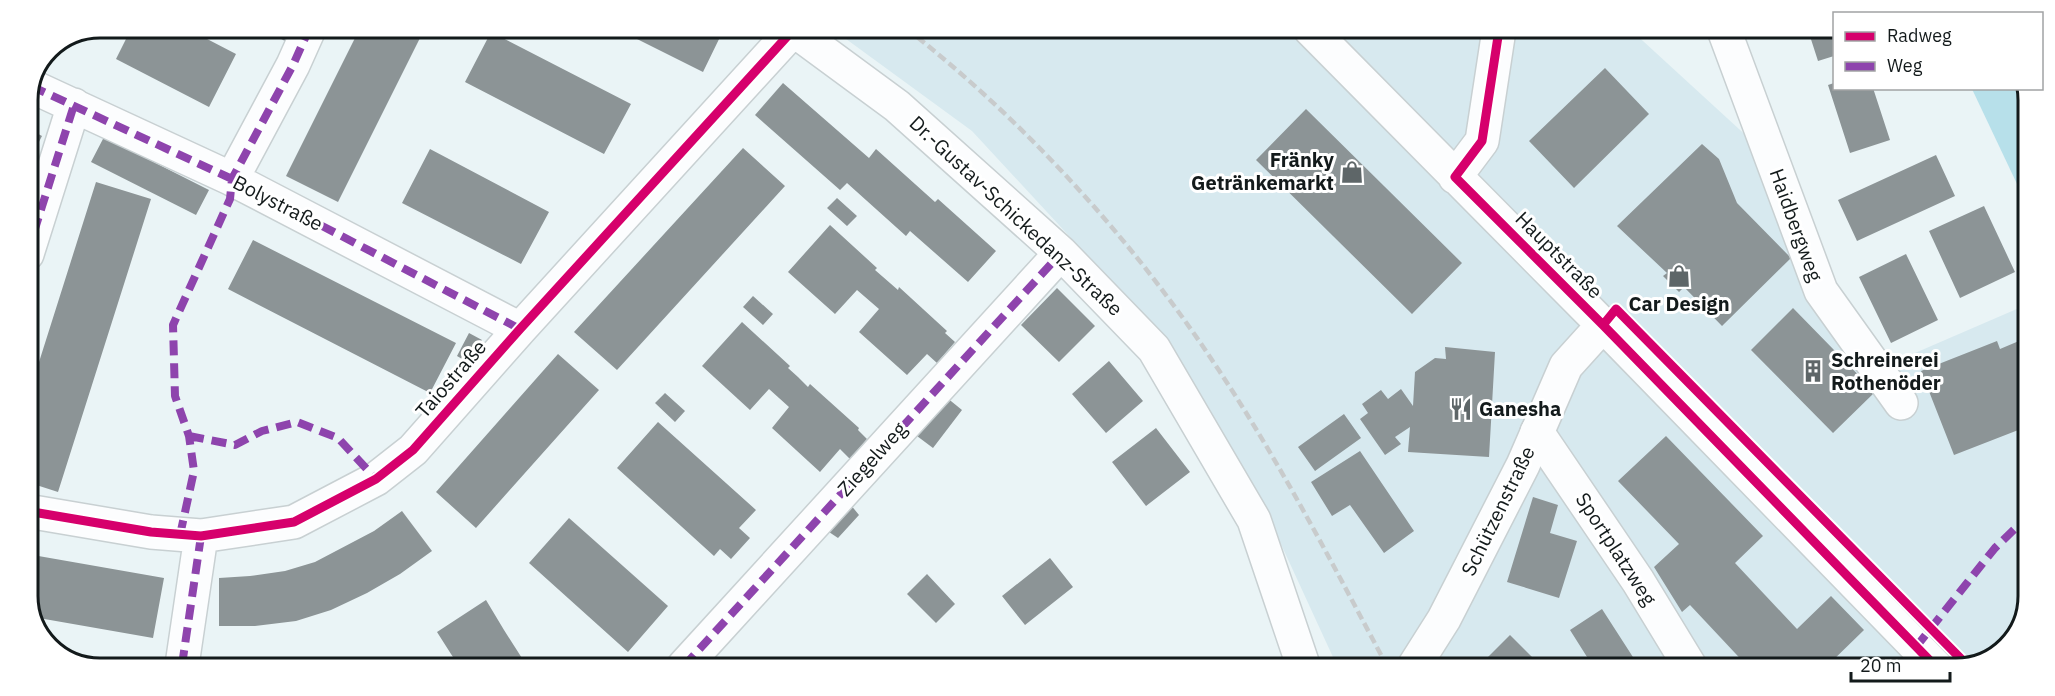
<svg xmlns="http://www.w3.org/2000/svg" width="2055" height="696" font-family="'IBM Plex Sans',sans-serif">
<rect width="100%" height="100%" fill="#eaf4f6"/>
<path fill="#d7e9ef" d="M831 28 1631 30 1751 140 1871 372 2026 305 2024 619 1999 654 1956 669 1338 668 1269 518 1170 345 972 131Z"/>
<path fill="#b7e0ea" d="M1972 89H2026L2028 95 2027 205Z"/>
<path fill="#8c9496" d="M132 27H184L236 54 209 107 116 59Z
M263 27H292L285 41 262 29Z
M360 28H425L338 202 286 176Z
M615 28H706L721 35 703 72Z
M1808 30H1834V56L1818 61Z
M491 32 631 104 604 154 465 82Z
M56 45 50 58 45 55 49 48Z
M1605 68 1649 114 1574 188 1529 141Z
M783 83 869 158 876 149 935 202 938 199 996 251 968 282 910 231 906 236 847 183 840 190 755 115Z
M1834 83V88H1873L1890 140 1850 153 1828 85Z
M1306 109 1462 263 1412 314 1256 160Z
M27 128 42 136 27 165Z
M104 137 209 190 196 215 91 162Z
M1702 144 1719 159 1737 203 1791 258 1722 326 1684 287 1679 292 1663 276 1667 273 1617 226Z
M743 148 785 186 617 370 574 332Z
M430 149 549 212 521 264 402 203Z
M1936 155 1955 196 1857 241 1838 200Z
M96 182 151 199 58 492 27 482V400Z
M837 198 857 216 847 226 827 208Z
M1984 206 2015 272 1960 298 1929 231Z
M830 225 877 268 875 270 898 290 899 287 947 331 945 333 955 342 937 363 927 354 907 375 859 332 879 309 857 290 835 314 788 272Z
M253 240 456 343 430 393 228 289Z
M1906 254 1938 320 1891 343 1859 277Z
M1057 288 1095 326 1059 362 1021 325Z
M753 296 773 314 763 325 743 307Z
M1793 308 1875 392 1833 433 1751 350Z
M742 322 790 366 788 368 798 377 808 387 810 384 859 428 858 430 867 439 850 459 840 449 820 472 772 428 789 407 769 389 750 410 702 366Z
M469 333 482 340 469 363 457 356Z
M2026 338V427L1954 455 1921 371 1997 341 2000 349Z
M1445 347 1495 352 1489 457 1408 452 1410 427 1395 437 1401 444 1385 455 1360 419 1368 413 1362 404 1381 390 1388 399 1401 389 1413 406 1415 372 1435 358 1446 359Z
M558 354 599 390 476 528 436 492Z
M1109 361 1143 401 1106 433 1072 394Z
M665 393 685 411 675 422 655 403Z
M946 397 962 410 933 448 917 436Z
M1344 414 1361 438 1315 471 1298 447Z
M658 422 756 510 739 528 750 538 731 559 720 549 714 556 617 468Z
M1156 428 1190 472 1146 506 1112 462Z
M1666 436 1763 536 1735 563 1797 629 1831 596 1864 630 1826 667 1828 669H1750L1690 605 1682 612 1654 567 1679 544 1618 481Z
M1360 451 1414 531 1384 553 1350 505 1332 516 1311 482Z
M1533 497 1558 505 1550 533 1577 541 1559 598 1507 582Z
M850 504 859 515 838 538 826 530Z
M402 511 432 551 400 574 367 593 331 610 296 621 255 626H219V578L250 576 285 571 315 562 374 531Z
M569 518 668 606 628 652 529 563Z
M27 554 164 578 153 638 33 617 27 601Z
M1050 558 1073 587 1025 625 1002 596Z
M927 574 955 604 936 623 907 594Z
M486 600 504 630 527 666H459L451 654 437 632Z
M1602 609 1640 668H1594L1570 630Z
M1510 635 1543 668H1477Z"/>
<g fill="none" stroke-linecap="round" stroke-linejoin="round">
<g stroke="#c8d0d2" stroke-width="36">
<path id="minor" d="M791 28 897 106 1061 253 1154 349 1254 520 1304 668
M1724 30 1821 291 1901 403
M31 86 232 179 520 329
M232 179 293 65 310 27
M27 254 74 105
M1537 432 1638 581 1691 668
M27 511 151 532 201 536 294 522 376 479 413 450 520 329 793 30
M182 665 201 536
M684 666 1061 253"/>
</g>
<g stroke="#c8d0d2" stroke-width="36">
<path id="tertiary" d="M1310 29 1603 325 1938 669
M1455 177 1482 141 1499 30
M1413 668 1444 619 1523 465 1566 366 1603 325"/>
</g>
<use href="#minor" stroke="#fcfdfe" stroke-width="33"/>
<use href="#tertiary" stroke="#fcfdfe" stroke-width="33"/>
<path stroke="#c8cbcc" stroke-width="4.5" stroke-dasharray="9 4.5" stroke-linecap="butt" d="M907 29C1022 119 1129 236 1210 357 1277 456 1332 563 1388 668"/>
<path stroke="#8e44ad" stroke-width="8" stroke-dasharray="15 8" stroke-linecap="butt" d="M31 86 232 179 520 329
M27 254 74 105
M189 436 235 445 262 431 297 422 338 438 376 479
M180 535 194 471 189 436 175 396 173 325 230 199 232 179 293 65 310 27
M1916 647 1995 548 2025 519
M182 665 201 536
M684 666 1061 253"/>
<g stroke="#fff" stroke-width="13">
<path id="cycleway" d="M1499 30 1482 141 1455 177 1603 325 1938 669
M1603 325 1616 309 1967 665
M27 511 151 532 201 536 294 522 376 479 413 450 520 329 793 30"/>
</g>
<use href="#cycleway" stroke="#d6006c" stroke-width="9"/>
</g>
<defs>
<g id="shop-bare" transform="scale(1.8)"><path d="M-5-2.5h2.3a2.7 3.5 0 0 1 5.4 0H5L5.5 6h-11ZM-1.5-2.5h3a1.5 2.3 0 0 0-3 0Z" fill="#5e6668" stroke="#fff" stroke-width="2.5" paint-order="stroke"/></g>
<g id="building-bare" transform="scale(1.8)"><path d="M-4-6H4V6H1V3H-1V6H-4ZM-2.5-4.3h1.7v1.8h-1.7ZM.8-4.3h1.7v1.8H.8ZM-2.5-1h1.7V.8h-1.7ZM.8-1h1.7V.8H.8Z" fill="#5e6668" stroke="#fff" stroke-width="2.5" paint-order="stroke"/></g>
<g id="restaurant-bare" transform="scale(1.8)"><path d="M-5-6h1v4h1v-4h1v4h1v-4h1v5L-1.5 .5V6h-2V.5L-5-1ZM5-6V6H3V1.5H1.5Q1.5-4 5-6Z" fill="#5e6668" stroke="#fff" stroke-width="2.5" paint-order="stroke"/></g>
</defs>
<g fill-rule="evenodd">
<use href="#shop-bare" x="1352" y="172"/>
<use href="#shop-bare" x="1679" y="276"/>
<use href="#building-bare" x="1813" y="371"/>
<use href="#restaurant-bare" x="1461" y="409"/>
</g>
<g text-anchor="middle" stroke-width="6" stroke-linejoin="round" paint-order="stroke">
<g font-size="20" font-weight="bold" fill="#131a1b" stroke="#fff" text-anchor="start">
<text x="1334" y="167" text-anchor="end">Fränky<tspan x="1334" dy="23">Getränkemarkt</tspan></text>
<text x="1679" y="311" text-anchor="middle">Car Design</text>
<text x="1831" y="367">Schreinerei<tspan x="1831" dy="23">Rothenöder</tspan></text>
<text x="1479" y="416">Ganesha</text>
</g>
<g font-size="20" fill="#131a1b" stroke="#fff">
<text transform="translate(278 203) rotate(27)" y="7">Bolystraße</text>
<text transform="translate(1016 216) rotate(43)" y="7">Dr.-Gustav-Schickedanz-Straße</text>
<text transform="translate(1796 225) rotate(70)" y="7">Haidbergweg</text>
<text transform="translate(1559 255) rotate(45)" y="7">Hauptstraße</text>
<text transform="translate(451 379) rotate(-49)" y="7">Taiostraße</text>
<text transform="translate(872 459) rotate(-48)" y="7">Ziegelweg</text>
<text transform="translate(1498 511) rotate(-64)" y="7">Schützenstraße</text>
<text transform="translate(1616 549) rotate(57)" y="7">Sportplatzweg</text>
</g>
</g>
<path d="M0 0H2055V696H0ZM100 38H1956A62 62 0 0 1 2018 100V596A62 62 0 0 1 1956 658H100A62 62 0 0 1 38 596V100A62 62 0 0 1 100 38Z" fill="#fff" fill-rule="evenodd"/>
<path fill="none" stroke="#131a1b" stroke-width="3" d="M100 38H1956A62 62 0 0 1 2018 100V596A62 62 0 0 1 1956 658H100A62 62 0 0 1 38 596V100A62 62 0 0 1 100 38Z"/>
<rect x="1833" y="12" width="210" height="78" fill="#ffffff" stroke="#a1a3a4" stroke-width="1.5"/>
<rect x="1845" y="32" width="30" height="9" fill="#d6006c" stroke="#a1a3a4" stroke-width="1.5"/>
<text x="1887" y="42" font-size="18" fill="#131a1b">Radweg</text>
<rect x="1845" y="62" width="30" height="9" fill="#8e44ad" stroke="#a1a3a4" stroke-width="1.5"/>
<text x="1887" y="72" font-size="18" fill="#131a1b">Weg</text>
<path d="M1851 672v9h99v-9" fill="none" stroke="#131a1b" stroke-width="3"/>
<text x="1860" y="672" font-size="18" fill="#131a1b" stroke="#ffffff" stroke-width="4.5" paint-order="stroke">20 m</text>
</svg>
